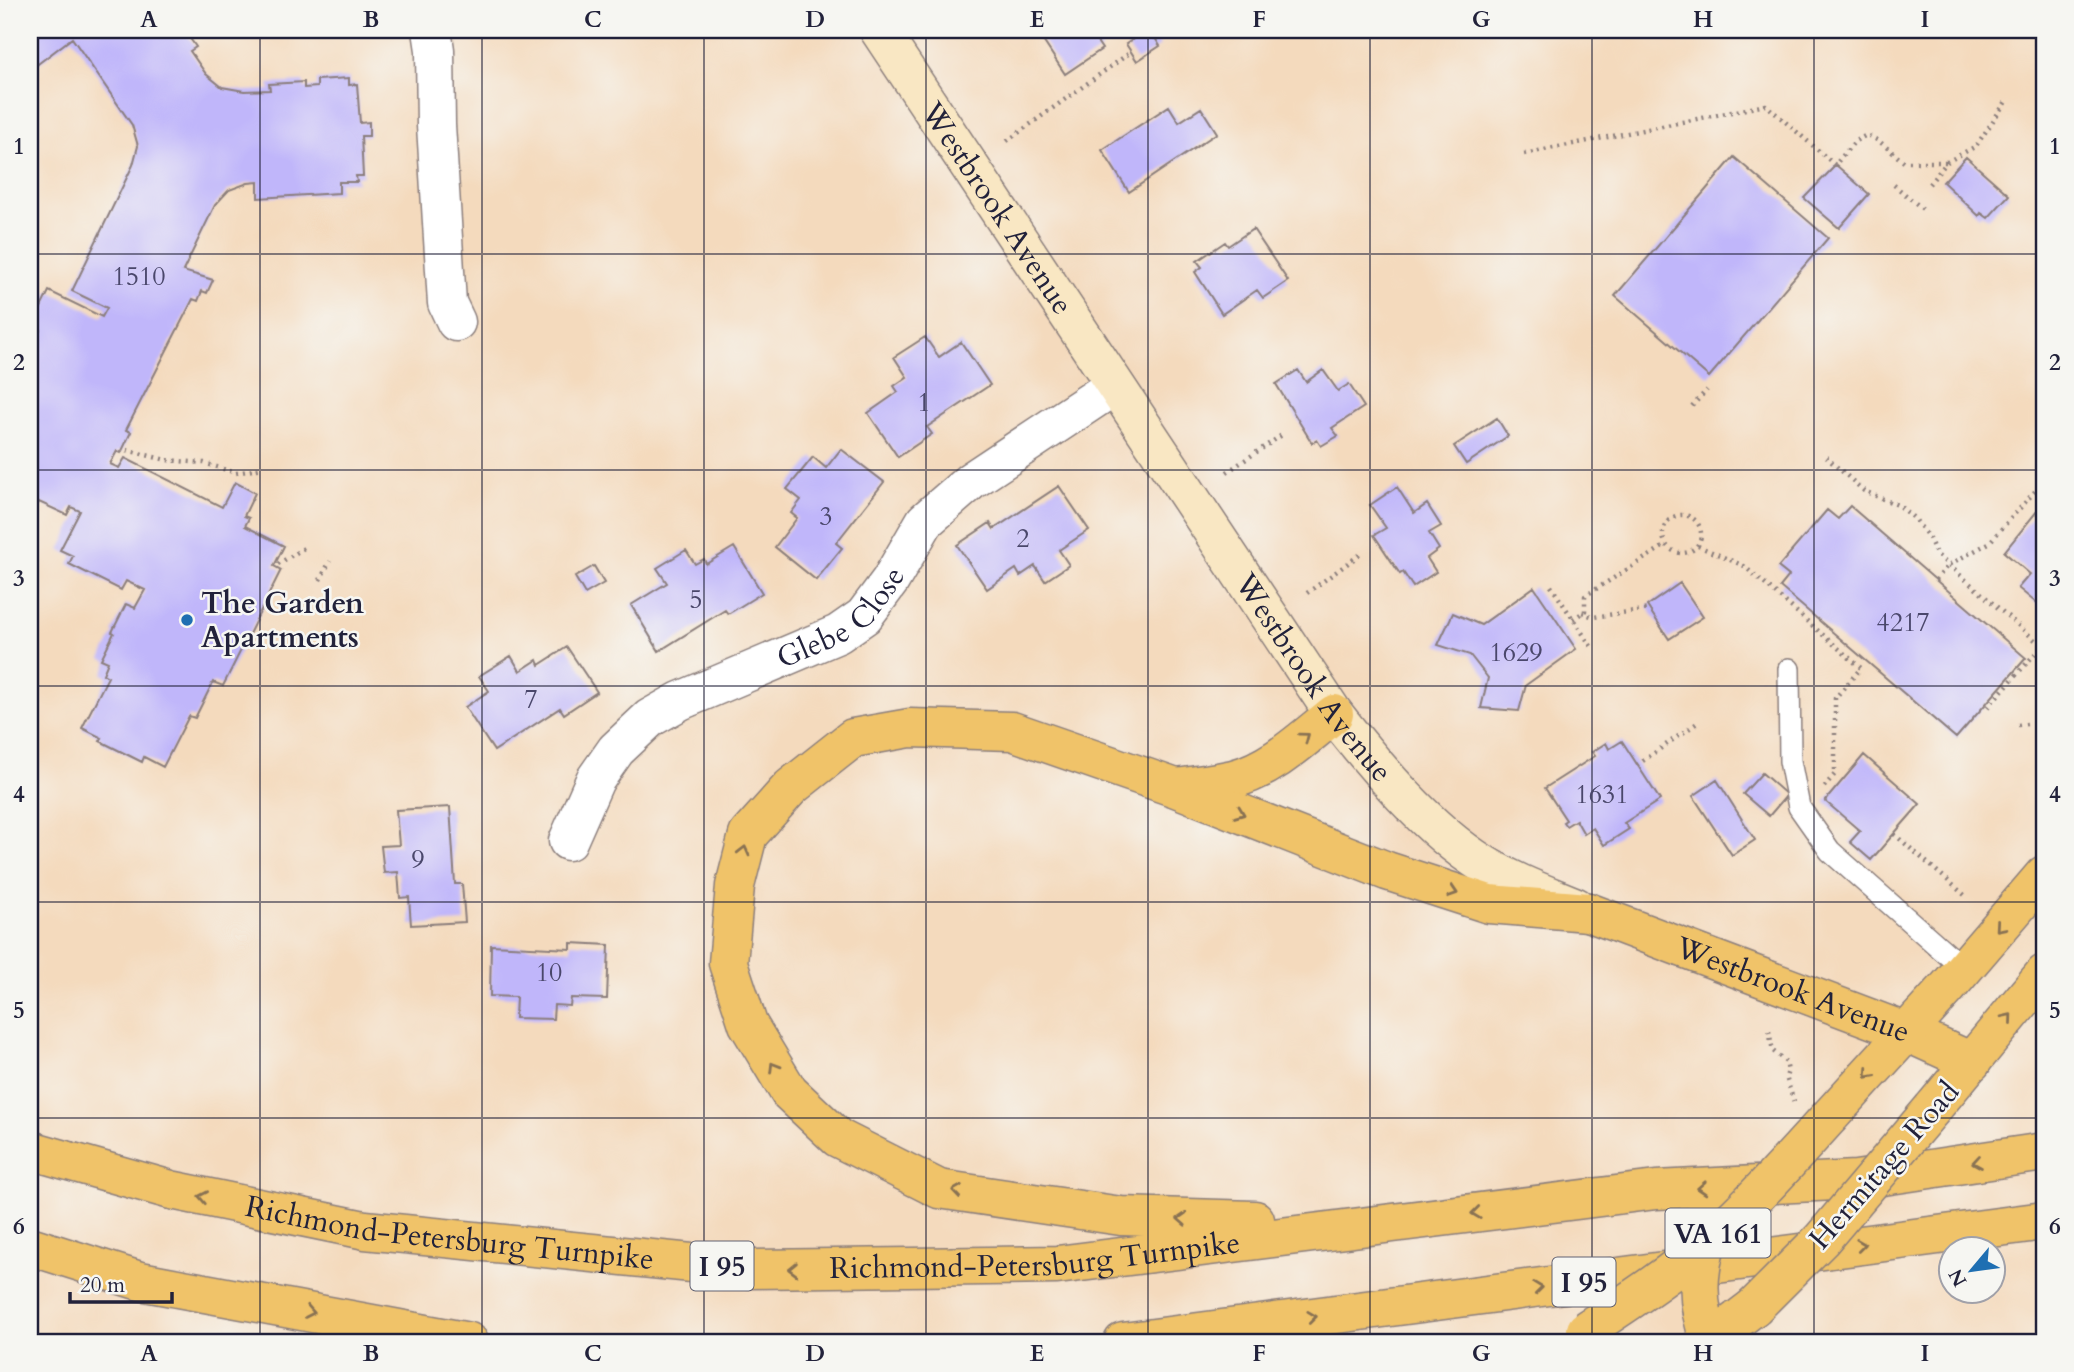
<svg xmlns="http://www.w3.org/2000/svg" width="2074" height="1372" font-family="Cardo,serif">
<rect width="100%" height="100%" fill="#f6f6f2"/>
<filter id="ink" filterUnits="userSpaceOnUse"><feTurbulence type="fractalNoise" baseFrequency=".0143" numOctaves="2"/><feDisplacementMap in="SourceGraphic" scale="14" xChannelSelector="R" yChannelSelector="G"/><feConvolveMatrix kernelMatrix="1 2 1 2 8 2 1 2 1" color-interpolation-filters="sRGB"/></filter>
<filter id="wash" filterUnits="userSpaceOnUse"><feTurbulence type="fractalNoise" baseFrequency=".00686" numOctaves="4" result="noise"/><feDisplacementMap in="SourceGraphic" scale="28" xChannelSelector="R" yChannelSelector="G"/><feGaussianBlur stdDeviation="1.57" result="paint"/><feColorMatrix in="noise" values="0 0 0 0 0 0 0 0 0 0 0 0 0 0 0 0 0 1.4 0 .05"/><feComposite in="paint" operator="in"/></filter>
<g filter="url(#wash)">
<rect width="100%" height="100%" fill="#f4dabd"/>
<g id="blocks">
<path fill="#c0b6fa" d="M30 30H184L196 47 190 51 206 74 222 87 244 91 270 90 269 84 304 82V88L317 87V80L349 78V85L357 84 360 123 369 122V136H361L363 176H356L357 182H339V193L258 198V182L248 183 229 190 215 205 183 271 213 280 207 293 202 291 198 301 193 299 126 430 131 432 121 453 117 451 110 464 119 468 125 458 222 507 235 482 255 493 244 516 249 518 245 526 284 546 274 566 281 570 223 686 213 682 195 718 189 716 163 767 144 757 142 762 100 741 102 738 82 728 108 677 103 674 108 662 101 659 114 633 112 632 126 604 135 608 145 590 126 581 121 590 69 564 73 556 60 550 80 511 71 507 67 515 39 502 34 510 30 508V351L40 330 32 326 49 291 102 317 107 308 72 291 133 165 138 146 132 125 72 38 30 70Z
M1036 30H1089L1102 49 1065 74Z
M1147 30H1150L1160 46 1137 61 1126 44Z
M1169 106 1179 122 1201 108 1217 133 1129 192 1102 150Z
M1734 157 1828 238 1709 377 1615 296Z
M1966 157 2009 195 1988 218 1981 213 1979 216 1943 182Z
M1836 165 1869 194 1839 228 1804 198Z
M1253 229 1288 281 1263 298 1257 290 1222 314 1195 272 1202 267 1197 261 1225 242 1228 246Z
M925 337 939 357 961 342 990 385 927 427 932 434 898 457 868 413 898 392 894 386 907 377 894 357Z
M1298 370 1306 382 1323 370 1338 391 1349 384 1364 407 1332 428 1338 436 1321 446 1317 440 1312 443 1276 384Z
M1497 418 1508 436 1466 464 1454 446Z
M841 449 884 482 836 543 842 548 816 580 775 547 797 518 791 513 801 500 787 489 813 457 826 468Z
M1059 486 1089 530 1059 550 1069 565 1045 581 1035 566 1020 576 1016 569 987 589 957 545 990 523 994 529Z
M1397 487 1414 513 1427 504 1441 526 1429 533 1439 549 1427 558 1436 572 1413 587 1403 572 1400 574 1374 535 1386 528 1370 505Z
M1850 506 2026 658 1956 738 1780 587 1789 576 1778 567 1827 510 1838 519Z
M2041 506 2044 508V604L2041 607 2018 588 2030 574 2004 552Z
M734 547 762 593 728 614 725 610 659 651 631 605 667 583 657 568 686 550 695 564 704 559 706 564Z
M594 566 604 583 585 594 575 577Z
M1680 583 1703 617 1669 639 1647 606Z
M1534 587 1576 649 1526 685 1519 711 1481 708 1488 678 1470 655 1438 645 1453 613 1481 625Z
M567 647 597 692 564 714 560 708 494 751 465 707 489 691 479 676 511 656 520 671 537 660 539 665Z
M1622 741 1660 800 1624 823 1629 829 1604 845 1593 828 1584 834 1576 820 1566 826 1563 822 1566 820 1545 788 1595 756 1592 752 1606 743 1609 749Z
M1864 755 1920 804 1871 860 1850 842 1860 831 1825 801Z
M1762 773 1787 795 1769 816 1743 794Z
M1717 780 1755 840 1732 855 1693 796Z
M450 807 455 884H462L465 922 411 925 409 897 400 898 398 872 384 873 381 846 399 845 396 810Z
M571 943 609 945 607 999 571 998 570 1006 554 1005 553 1019 515 1018 516 997 490 996 491 945 571 949Z"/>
</g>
</g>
<g filter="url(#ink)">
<use href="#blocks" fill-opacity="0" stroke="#8b7e7c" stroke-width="2"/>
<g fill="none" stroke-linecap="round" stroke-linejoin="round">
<g stroke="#8b7e7c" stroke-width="24">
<path id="lane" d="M1789 669 1790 761 1799 807 1830 851 1964 969"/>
</g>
<g stroke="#8b7e7c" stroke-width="41">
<g id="street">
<path d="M432 30 435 50 436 125 447 303 456 322"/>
<path id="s1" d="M568 841 595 780 616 750 650 718 680 701 838 634 864 616 890 581 925 521 971 481 1114 386"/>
</g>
</g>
<g stroke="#8b7e7c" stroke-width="41">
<g id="secondary">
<path id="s2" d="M879 30 1334 714C1374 765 1428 830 1483 864 1512 882 1545 894 1576 907"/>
</g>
</g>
<g stroke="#8b7e7c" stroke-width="41">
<g id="primary">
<path id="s3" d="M1588 912 1906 1032 1972 1062"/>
<path d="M1933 1108 2044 974"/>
<path d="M1831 1115 1948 987 2044 875"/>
<path d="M1708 1342 1754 1307"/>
</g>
</g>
<g stroke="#8b7e7c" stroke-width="41">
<g id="highway">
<path d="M1178 788C1196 785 1215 783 1233 779 1271 770 1304 738 1334 714"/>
<path id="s4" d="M30 1150 171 1190 365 1230 751 1269 1057 1265 1656 1190 1856 1180 2044 1152"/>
<path d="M1255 1220 1121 1216 939 1189 838 1138 789 1092 748 1024 728 963 735 886 748 835 791 787 853 738 910 728 1012 731 1176 788 1387 871 1489 904 1588 912"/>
<path d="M30 1246 140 1281 469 1342"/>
<path d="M1702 1313 1709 1342"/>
<path d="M1123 1342 2044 1221"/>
</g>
</g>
<path stroke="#8b7e7c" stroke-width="4.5" stroke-dasharray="2 5" stroke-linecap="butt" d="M1007 141 1131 52
M1524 154 1766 105 1835 165 1855 141 1867 135 1879 141 1904 162H1947
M30 165 40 170
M1929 184 1947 162 1976 146 2007 100
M1894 185 1924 210
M1692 406 1707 390
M127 450 166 460 204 463 236 473 263 468
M1826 457 1864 491 1900 506 1915 519 1929 538 1936 554 2042 646 1985 710
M1227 472 1282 435
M1663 534a19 19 0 1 1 38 0a19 19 0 1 1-38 0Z
M1698 546 1744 566 1861 668 1835 698V774L1824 787
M278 564 304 548
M320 580 330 561
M1936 580 1948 565 1989 543 2044 481
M1551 586 1593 649
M1307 593 1362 553
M1582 613 1594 617 1649 609
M1573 619 1585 611V596L1666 545
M2018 725 2038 723 2044 716
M1637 765 1700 721
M1894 834 1968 898
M1769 1031 1773 1051 1786 1062 1788 1071 1786 1077 1794 1102"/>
<use href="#lane" stroke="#fff" stroke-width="21"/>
<use href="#street" stroke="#fff" stroke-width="38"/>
<use href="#secondary" stroke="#f9e7c3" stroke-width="38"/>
<use href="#primary" stroke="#f0c369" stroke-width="38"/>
<use href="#highway" stroke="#f0c369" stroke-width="38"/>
<g stroke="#8b7e7c" stroke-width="41" stroke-linecap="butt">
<path id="primary-bridge" d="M1754 1307 1822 1239 1933 1108
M1586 1330C1628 1302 1670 1275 1708 1242 1752 1203 1792 1158 1831 1115"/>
</g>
<g stroke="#8b7e7c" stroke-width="41" stroke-linecap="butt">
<path id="highway-bridge" d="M1702 1313C1697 1288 1700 1268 1706 1244"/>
</g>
<use href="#primary-bridge" stroke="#f0c369" stroke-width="38"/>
<use href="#highway-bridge" stroke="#f0c369" stroke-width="38"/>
</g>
<defs><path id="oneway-chevron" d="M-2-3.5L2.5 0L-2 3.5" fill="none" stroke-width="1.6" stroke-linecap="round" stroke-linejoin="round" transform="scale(1.75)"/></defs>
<g stroke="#897252">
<use href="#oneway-chevron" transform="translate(1305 737) rotate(-37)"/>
<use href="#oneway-chevron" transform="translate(1240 813) rotate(21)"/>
<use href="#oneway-chevron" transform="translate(744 851) rotate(-76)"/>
<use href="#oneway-chevron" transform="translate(1453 892) rotate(18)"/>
<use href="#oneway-chevron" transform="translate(2000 927) rotate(131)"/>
<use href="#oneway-chevron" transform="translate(2008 1018) rotate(-50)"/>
<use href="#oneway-chevron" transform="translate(774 1067) rotate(-121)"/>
<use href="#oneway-chevron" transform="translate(1869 1074) rotate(132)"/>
<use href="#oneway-chevron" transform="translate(1977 1162) rotate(171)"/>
<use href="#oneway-chevron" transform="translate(1702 1188) rotate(177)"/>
<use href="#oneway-chevron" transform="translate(957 1191) rotate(-172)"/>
<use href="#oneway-chevron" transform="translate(203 1197) rotate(-169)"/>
<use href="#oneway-chevron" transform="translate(1476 1213) rotate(173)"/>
<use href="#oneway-chevron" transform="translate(1182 1219) rotate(-177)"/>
<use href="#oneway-chevron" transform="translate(1861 1245) rotate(-7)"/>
<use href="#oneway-chevron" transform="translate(793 1269) rotate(179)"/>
<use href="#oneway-chevron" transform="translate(1538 1288) rotate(-7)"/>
<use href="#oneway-chevron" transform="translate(310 1312) rotate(11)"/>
<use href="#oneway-chevron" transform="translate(1312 1317) rotate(-7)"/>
</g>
</g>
<path fill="none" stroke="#22223b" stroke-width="2" stroke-opacity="0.55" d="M260 30V1342M482 30V1342M704 30V1342M926 30V1342M1148 30V1342M1370 30V1342M1592 30V1342M1814 30V1342M30 254H2044M30 470H2044M30 686H2044M30 902H2044M30 1118H2044"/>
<circle fill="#1f6fb2" stroke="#f6f6f2" stroke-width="2.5" cx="187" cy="620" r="7"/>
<g text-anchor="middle" stroke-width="5" stroke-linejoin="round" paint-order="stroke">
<g font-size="26" fill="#4a476b">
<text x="139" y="285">1510</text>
<text x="924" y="411">1</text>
<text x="826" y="525">3</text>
<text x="1023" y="547">2</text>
<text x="696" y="608">5</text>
<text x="1903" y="631">4217</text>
<text x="1516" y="661">1629</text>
<text x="531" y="708">7</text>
<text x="1602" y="803">1631</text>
<text x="418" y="868">9</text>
<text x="549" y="981">10</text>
</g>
<g fill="#f6f6f2" stroke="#626272" stroke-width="2">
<rect x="1665.5" y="1208.5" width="105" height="49" rx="5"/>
<rect x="690.5" y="1241.5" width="63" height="49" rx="5"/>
<rect x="1552.5" y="1257.5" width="63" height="49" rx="5"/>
</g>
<g font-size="28" font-weight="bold" fill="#22223b">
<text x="1718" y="1243">VA 161</text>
<text x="722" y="1276">I 95</text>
<text x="1584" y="1292">I 95</text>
</g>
<g font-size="30" fill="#22223b" stroke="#f6f6f2">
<text dy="10" stroke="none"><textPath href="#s2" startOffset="214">Westbrook Avenue</textPath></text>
<text dy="10" stroke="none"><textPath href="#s1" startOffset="368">Glebe Close</textPath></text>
<text dy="10" stroke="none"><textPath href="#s2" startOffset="780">Westbrook Avenue</textPath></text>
<text dy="10" stroke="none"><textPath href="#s3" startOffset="219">Westbrook Avenue</textPath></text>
<text transform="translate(1884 1165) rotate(-49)" y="10">Hermitage Road</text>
<text dy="10" stroke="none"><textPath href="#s4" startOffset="429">Richmond-Petersburg Turnpike</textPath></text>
<text dy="10" stroke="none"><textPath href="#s4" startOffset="1017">Richmond-Petersburg Turnpike</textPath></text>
</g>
<g font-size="30" font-weight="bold" fill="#22223b" stroke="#f6f6f2" text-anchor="start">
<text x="201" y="613">The Garden<tspan x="201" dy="34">Apartments</tspan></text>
</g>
</g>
<rect width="2074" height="1372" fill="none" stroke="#f6f6f2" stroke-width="77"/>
<g transform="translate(1972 1270) rotate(241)"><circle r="33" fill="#f6f6f2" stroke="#a1a1a9" stroke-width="2"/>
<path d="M0-5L12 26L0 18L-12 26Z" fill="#1f6fb2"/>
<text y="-10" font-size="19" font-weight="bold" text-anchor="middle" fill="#22223b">N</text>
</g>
<path d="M70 1292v10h102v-10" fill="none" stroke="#22223b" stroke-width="3.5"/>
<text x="80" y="1292" font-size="21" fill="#22223b" stroke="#f6f6f2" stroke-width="5" paint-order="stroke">20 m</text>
<rect x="38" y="38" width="1998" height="1296" fill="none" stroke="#22223b" stroke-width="2.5"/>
<g font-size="23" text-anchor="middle" font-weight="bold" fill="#22223b">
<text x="149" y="27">A</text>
<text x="371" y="27">B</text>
<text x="593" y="27">C</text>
<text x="815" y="27">D</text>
<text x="1037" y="27">E</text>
<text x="1259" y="27">F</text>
<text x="1481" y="27">G</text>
<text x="1703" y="27">H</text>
<text x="1925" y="27">I</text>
<text x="19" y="154">1</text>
<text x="2055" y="154">1</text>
<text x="19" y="370">2</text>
<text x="2055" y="370">2</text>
<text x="19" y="586">3</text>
<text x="2055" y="586">3</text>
<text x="19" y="802">4</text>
<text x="2055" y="802">4</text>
<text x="19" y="1018">5</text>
<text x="2055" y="1018">5</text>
<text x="19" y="1234">6</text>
<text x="2055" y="1234">6</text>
<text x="149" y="1361">A</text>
<text x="371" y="1361">B</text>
<text x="593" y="1361">C</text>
<text x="815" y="1361">D</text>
<text x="1037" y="1361">E</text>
<text x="1259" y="1361">F</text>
<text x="1481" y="1361">G</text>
<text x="1703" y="1361">H</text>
<text x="1925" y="1361">I</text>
</g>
</svg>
